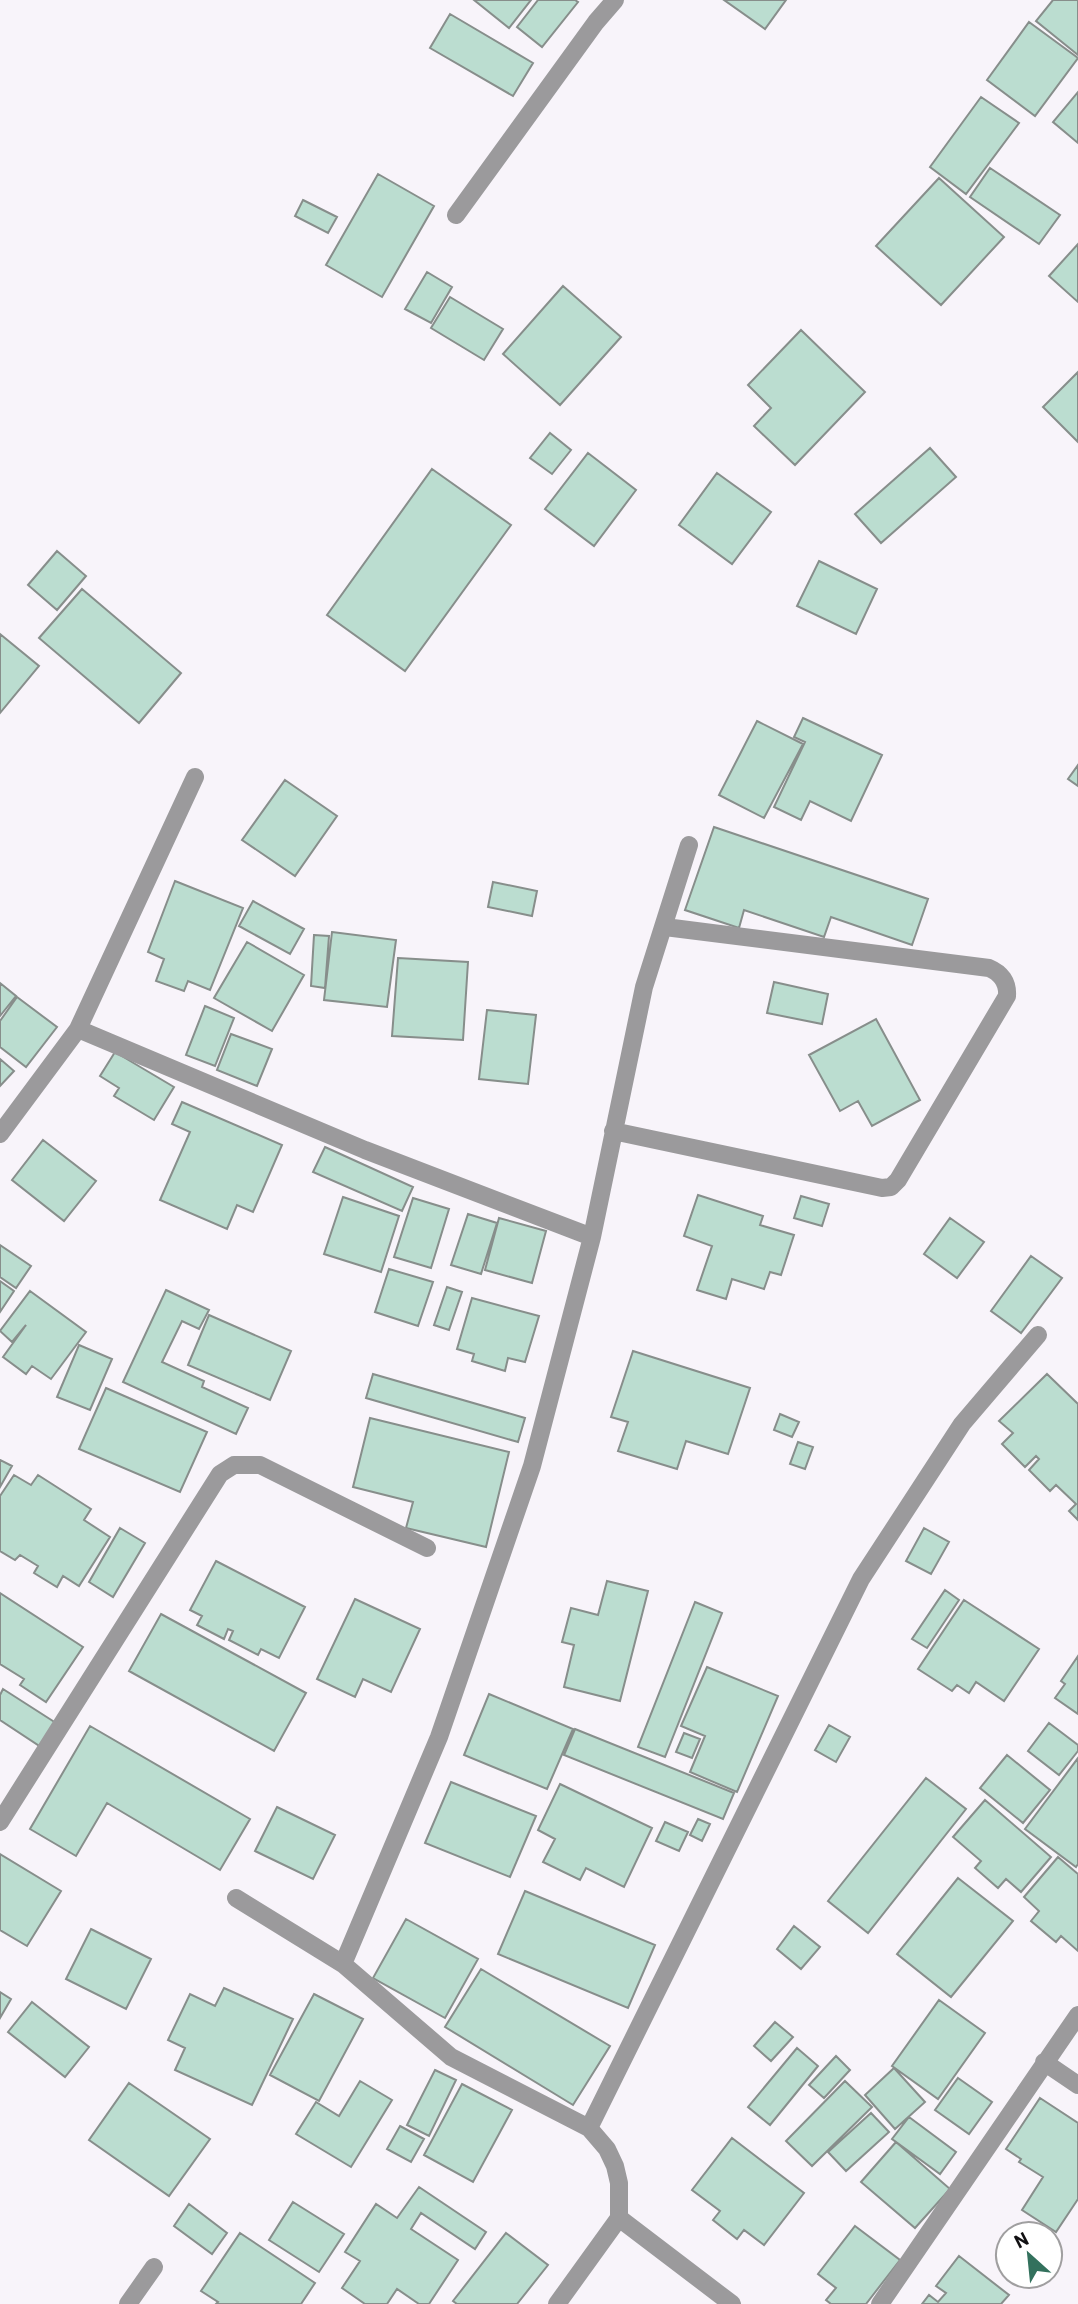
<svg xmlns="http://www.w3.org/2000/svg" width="1078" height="2304" font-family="Barlow,sans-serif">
<rect width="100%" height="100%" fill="#f8f4fa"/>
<path fill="#bbddd0" stroke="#878e8b" stroke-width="2" d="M474 0H531L509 28Z
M538 0H575L578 2 542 47 517 27Z
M724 0H786L765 29Z
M1053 0H1078V55L1036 21Z
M450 14 533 63 513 96 430 48Z
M1029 22 1078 58 1035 116 987 80Z
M1078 92V143L1053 122Z
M981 97 1019 123 966 194 930 167Z
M990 168 1060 215 1039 244 970 197Z
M378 174 434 206 382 297 326 265Z
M939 178 1004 237 941 305 876 246Z
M303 200 337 217 328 233 295 216Z
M1078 244V302L1049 276Z
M427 272 452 287 431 323 405 309Z
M563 286 621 337 560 405 503 354Z
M450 297 503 329 484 360 431 328Z
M801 330 865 392 795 465 754 426 771 408 748 385Z
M1078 372V442L1043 407Z
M550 433 571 450 552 474 530 458Z
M930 448 956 477 881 543 855 514Z
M588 453 636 490 594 546 545 509Z
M432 469 511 525 405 671 327 615Z
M717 473 771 512 732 564 679 525Z
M57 551 86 576 57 610 28 585Z
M819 561 877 589 856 634 797 606Z
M82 589 181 673 139 723 39 638Z
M0 634 39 666 0 713Z
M803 718 882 755 851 821 810 801 801 820 774 807 805 742 794 737Z
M757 721 803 744 764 818 719 795Z
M1078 765V786L1068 779Z
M285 780 337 816 295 876 242 840Z
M714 827 928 899 912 945 831 917 824 937 744 910 739 928 685 910Z
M175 881 243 908 210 990 188 981 184 991 156 981 164 959 148 952Z
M493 882 537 891 532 916 488 907Z
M253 901 304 929 290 954 239 926Z
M332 932 396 940 387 1007 324 1000Z
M314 935 329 936 325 988 311 986Z
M247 942 304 975 272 1031 214 998Z
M398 958 468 962 463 1040 392 1036Z
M774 982 828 994 822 1024 767 1013Z
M0 983 16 996 0 1016Z
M17 997 57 1027 26 1067 0 1047V1021Z
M205 1006 234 1018 215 1066 186 1055Z
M487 1010 536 1015 528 1084 479 1079Z
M876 1019 920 1100 872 1126 858 1101 840 1111 809 1055Z
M231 1034 272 1049 257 1086 217 1070Z
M115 1052 174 1087 154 1120 114 1096 119 1088 100 1076Z
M0 1059 14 1071 0 1086Z
M182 1102 282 1145 253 1212 237 1205 227 1229 160 1200 190 1132 172 1124Z
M43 1140 96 1181 64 1221 12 1180Z
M325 1147 413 1187 402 1211 313 1172Z
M698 1195 763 1216 760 1225 794 1235 781 1275 770 1272 764 1289 732 1279 726 1299 697 1290 712 1246 684 1236Z
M801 1196 829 1204 822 1226 794 1218Z
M343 1197 399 1216 381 1272 324 1254Z
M413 1198 449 1209 431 1268 394 1257Z
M468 1214 497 1223 481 1274 451 1265Z
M499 1218 546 1231 532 1283 485 1270Z
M950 1218 984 1242 957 1278 924 1254Z
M0 1245 31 1266 16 1288 0 1277Z
M1031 1256 1062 1278 1021 1333 991 1311Z
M389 1269 433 1282 418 1326 375 1312Z
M0 1281 14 1291 0 1312Z
M447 1287 462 1292 449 1330 434 1325Z
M166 1290 209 1310 199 1329 182 1321 162 1362 204 1381 202 1387 248 1408 236 1434 123 1382Z
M30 1291 86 1332 51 1379 32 1366 26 1374 3 1357 26 1325 12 1342 0 1331Z
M472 1298 539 1316 525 1362 508 1358 505 1371 472 1361 474 1354 457 1349Z
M209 1315 291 1351 270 1400 188 1365Z
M79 1345 112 1359 90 1410 57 1397Z
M633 1351 750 1388 728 1454 686 1441 677 1469 618 1451 628 1422 611 1417Z
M373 1374 525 1418 518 1442 366 1398Z
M1047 1374 1078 1404V1520L1069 1511 1076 1504 1056 1485 1050 1491 1029 1470 1039 1459 1036 1456 1025 1467 1002 1444 1013 1433 999 1421Z
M106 1388 207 1432 180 1492 79 1449Z
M780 1414 799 1422 792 1437 774 1430Z
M370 1418 509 1452 486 1547 406 1528 413 1502 353 1487Z
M798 1442 813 1447 805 1469 790 1464Z
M0 1460 12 1466 0 1487Z
M14 1475 31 1485 38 1475 91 1509 84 1520 110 1537 79 1586 63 1576 57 1587 34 1573 38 1566 20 1555 15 1560 0 1551V1496Z
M120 1528 145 1543 113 1597 89 1582Z
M924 1528 949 1542 931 1574 906 1561Z
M216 1561 305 1607 279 1658 261 1649 258 1655 229 1640 233 1631 228 1629 224 1639 197 1625 202 1616 190 1610Z
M607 1581 648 1591 620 1701 564 1687 574 1645 562 1642 571 1608 598 1615Z
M945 1590 959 1600 927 1648 912 1639Z
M0 1593 83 1647 46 1702 20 1685 24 1679 0 1664Z
M355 1599 420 1629 391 1692 363 1679 355 1697 317 1679Z
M964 1600 1039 1649 1004 1701 976 1682 969 1693 957 1685 952 1691 918 1669Z
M695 1602 722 1613 665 1757 638 1747Z
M161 1614 306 1693 274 1751 129 1671Z
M1078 1656V1714L1055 1698 1065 1684 1061 1681Z
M707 1667 778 1696 737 1792 690 1772 705 1736 681 1726Z
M3 1689 56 1723 41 1747 0 1720V1695Z
M489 1694 573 1729 547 1789 464 1755Z
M1049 1723 1078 1745V1751L1059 1775 1028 1751Z
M829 1725 850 1737 836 1762 815 1750Z
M90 1726 250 1819 220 1870 107 1803 76 1856 30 1829Z
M575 1729 734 1793 723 1819 564 1755Z
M684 1733 700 1739 692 1758 676 1752Z
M1007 1755 1050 1790 1023 1823 980 1788Z
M1078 1758V1864L1076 1867 1025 1829Z
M926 1778 966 1809 868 1933 828 1901Z
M451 1782 536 1816 510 1877 425 1843Z
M560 1784 652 1828 624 1887 586 1868 580 1880 543 1862 555 1839 538 1830Z
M985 1800 1051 1857 1021 1892 1006 1879 998 1888 975 1868 981 1861 953 1837Z
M277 1807 335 1835 313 1879 255 1851Z
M698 1819 710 1824 702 1841 690 1835Z
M665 1822 688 1832 679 1851 656 1841Z
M0 1854 61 1891 27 1946 0 1930Z
M1058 1857 1078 1874V1951L1061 1936 1056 1942 1031 1921 1039 1911 1024 1897Z
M958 1878 1013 1921 951 1997 897 1954Z
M525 1891 655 1945 628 2008 498 1954Z
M406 1919 478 1959 445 2018 373 1978Z
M794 1926 820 1947 801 1969 777 1949Z
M91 1929 151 1959 126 2009 66 1979Z
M481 1969 610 2046 573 2105 445 2027Z
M224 1988 293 2019 252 2105 175 2070 185 2048 168 2040 190 1994 215 2006Z
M0 1992 11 1999 0 2018Z
M314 1994 363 2019 319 2101 270 2075Z
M939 2000 985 2033 938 2099 892 2066Z
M32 2002 89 2047 65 2077 8 2032Z
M775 2022 793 2037 771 2061 754 2046Z
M797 2048 818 2066 770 2125 748 2107Z
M836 2056 850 2070 824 2098 809 2085Z
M894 2068 925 2102 895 2129 865 2095Z
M435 2070 456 2080 429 2136 407 2125Z
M958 2078 992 2102 969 2134 935 2110Z
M360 2081 392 2100 351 2167 296 2134 316 2102 339 2116Z
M845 2081 872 2107 812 2166 786 2141Z
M129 2083 210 2139 169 2196 89 2140Z
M462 2084 512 2110 473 2182 424 2155Z
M1040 2098 1078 2123V2199L1056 2232 1022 2210 1043 2177 1019 2162 1021 2159 1006 2149Z
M871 2113 889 2132 846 2171 828 2152Z
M909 2117 956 2152 940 2174 892 2139Z
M400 2126 424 2139 411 2162 387 2149Z
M732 2138 804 2193 764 2245 744 2230 737 2239 713 2220 720 2211 692 2190Z
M896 2142 950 2189 915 2228 861 2182Z
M419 2187 486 2232 475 2249 421 2213 411 2229 458 2260 429 2304H419L397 2289 387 2304H365L342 2288 360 2261 345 2252 376 2204 397 2218Z
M293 2202 344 2234 319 2272 269 2240Z
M189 2204 227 2233 212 2254 174 2226Z
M855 2226 900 2260 866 2304H831L826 2300 836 2288 818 2274Z
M240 2233 315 2283 301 2304H216L218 2302 201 2291Z
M506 2233 548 2265 517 2304H457L453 2301Z
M959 2256 1009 2295 1001 2304H922L929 2295 938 2302 946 2293 936 2286Z"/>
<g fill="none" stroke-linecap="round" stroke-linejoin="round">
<path stroke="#9b9a9c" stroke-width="18" d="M456 215 596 22 615 0
M78 1029 365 1150 592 1237
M613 1131 882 1188 891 1187 898 1180 1007 996C1008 982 1001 973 989 968L665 927
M0 1134 78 1029 195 777
M0 1822 220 1474 234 1465H260L427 1548
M236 1898 343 1964 451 2057 589 2128 607 2149 615 2166 619 2183V2218L557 2304
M343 1964 439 1737 532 1466 592 1237 644 987 689 845
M1044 2062 1078 2085
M589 2128 861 1579 962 1424 1038 1335
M619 2218 732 2304
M128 2304 154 2267
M880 2304 1078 2015"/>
</g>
<g transform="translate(1029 2255) rotate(333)"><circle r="33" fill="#ffffff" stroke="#a09fa0" stroke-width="2"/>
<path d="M0-5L12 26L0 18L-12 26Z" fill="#33715d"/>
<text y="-10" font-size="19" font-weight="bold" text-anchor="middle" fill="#111012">N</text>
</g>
</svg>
